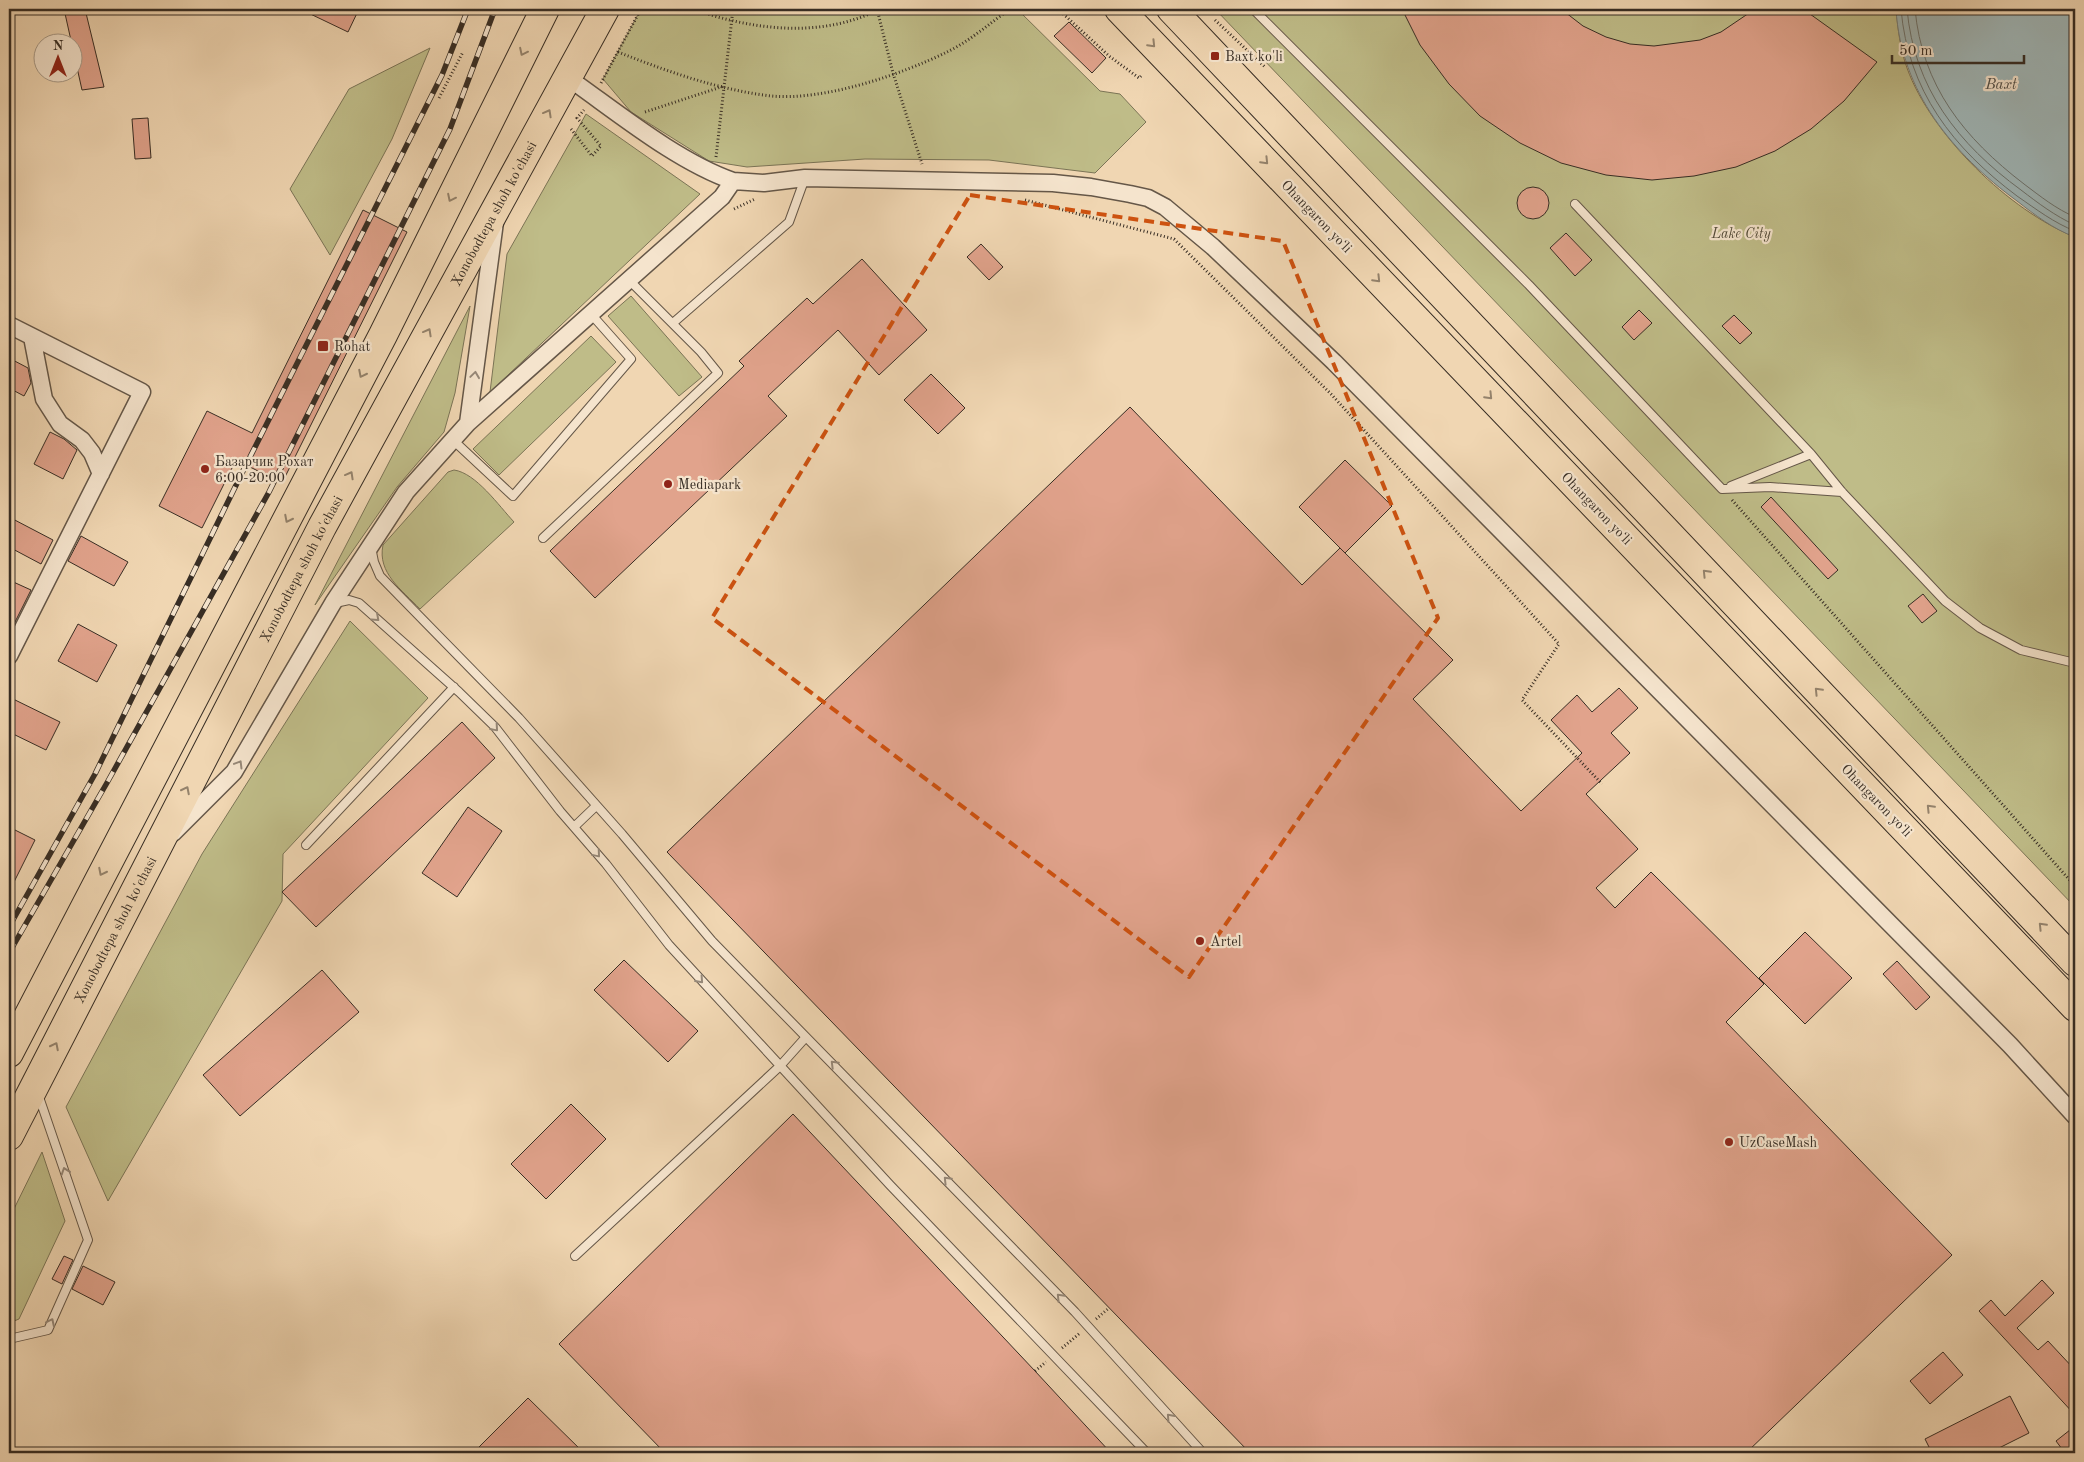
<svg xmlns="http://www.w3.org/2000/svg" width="2084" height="1462" font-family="'Old Standard TT',serif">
<rect width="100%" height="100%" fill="#f0d6b2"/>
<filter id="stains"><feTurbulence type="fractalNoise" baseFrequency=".004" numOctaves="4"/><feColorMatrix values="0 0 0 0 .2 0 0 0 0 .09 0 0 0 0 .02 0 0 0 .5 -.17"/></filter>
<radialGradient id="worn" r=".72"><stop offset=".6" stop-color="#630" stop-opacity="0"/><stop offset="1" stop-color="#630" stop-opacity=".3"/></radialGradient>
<path fill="#bfbc88" stroke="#7b7456" d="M641 9H1017L1100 91 1120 94 1146 122 1095 173 989 160 865 159 747 167 709 161 631 112 603 79Z
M1215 9H1896C1898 29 1900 49 1907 68 1931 135 2010 211 2075 237V907Z
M430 48 392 139 330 255 290 189 349 89Z
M586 114 700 194 490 392 507 254Z
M631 296 702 377 679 396 608 316Z
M470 306 455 393 444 432 397 487 315 605Z
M591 336 616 362 499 475 473 449Z
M454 470C476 473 499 506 514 522L420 609C402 590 377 573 383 545L448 472Z
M350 621 428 698 283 854 282 901 108 1201 66 1107 202 854Z
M42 1152 65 1221 19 1319 9 1323V1219Z"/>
<path fill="#9fb6b7" stroke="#757f7c" d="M1896 9H2075V237C2053 229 2035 215 2017 201 1953 154 1901 92 1896 9Z"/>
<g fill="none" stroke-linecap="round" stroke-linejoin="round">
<path stroke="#6b726e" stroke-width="1" d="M1901 9C1908 91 1953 148 2017 196 2036 209 2054 223 2075 231
M1907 9C1914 88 1958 144 2021 190 2038 203 2055 216 2075 225
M1915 9C1922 86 1964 138 2024 184 2040 196 2056 209 2075 217"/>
</g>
<path fill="#e1a38c" stroke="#372d24" d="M64 9H85L104 87 82 90Z
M300 9H359L348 32Z
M1402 9H1561L1583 26 1606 37 1630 44 1654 46 1700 40 1721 32 1755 9H1803L1877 62 1844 101 1811 129 1775 151 1736 167 1694 176 1652 180 1606 175 1561 163 1520 143 1480 116 1449 84 1420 45Z
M1069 22 1106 58 1092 73 1054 36Z
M148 118 151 158 135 159 132 119Z
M1517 203a16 16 0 1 1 32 0a16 16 0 1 1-32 0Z
M363 210 407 232 282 483 236 460 202 528 159 506 207 411 252 433Z
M1566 233 1592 260 1575 276 1550 248Z
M981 244 1003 267 989 280 967 257Z
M862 259 927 330 879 375 838 330 768 396 787 416 595 598 550 551 744 366 739 361 807 298 813 304Z
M1639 310 1652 323 1634 340 1622 327Z
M1734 315 1752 333 1740 344 1722 326Z
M9 358 28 368 31 383 24 396 9 388Z
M931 374 965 408 938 434 904 400Z
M1130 407 1302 585 1340 548 1453 660 1413 699 1521 811 1582 753 1551 720 1577 695 1592 712 1619 688 1638 708 1611 733 1630 753 1586 794 1638 849 1596 888 1615 908 1651 872 1764 984 1726 1022 1952 1255 1746 1453H1250L667 852Z
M50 432 64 439 77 450 63 479 34 464Z
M1345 460 1392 506 1345 553 1299 507Z
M1771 497 1838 570 1828 579 1761 507Z
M9 517 53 540 41 564 9 547Z
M81 536 128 562 114 586 68 561Z
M9 580 31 590 9 634Z
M1923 594 1937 611 1922 623 1908 606Z
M78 624 117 645 97 682 58 661Z
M9 697 60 722 46 750 9 732Z
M462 722 495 758 316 927 282 892Z
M468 807 502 831 457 897 422 873Z
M9 827 35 840 9 892Z
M1805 932 1852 978 1805 1024 1759 978Z
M624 960 698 1031 668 1062 594 990Z
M1897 961 1930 997 1916 1010 1883 974Z
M322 970 359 1012 240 1116 203 1075Z
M571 1104 606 1139 546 1199 511 1164Z
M793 1114 1035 1371 1111 1453H665L559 1344Z
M64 1256 73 1260 62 1284 52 1279Z
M83 1266 115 1282 103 1305 72 1289Z
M2042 1280 2054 1293 2017 1328 2038 1350 2048 1341 2075 1370V1415L1979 1311 1991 1300 2005 1316Z
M1943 1352 1963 1375 1930 1404 1910 1381Z
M2010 1396 2029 1433 1989 1453H1932L1925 1439Z
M528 1398 584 1453H473Z
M2075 1426V1453H2065L2056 1441Z"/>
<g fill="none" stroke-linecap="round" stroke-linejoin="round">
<g stroke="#655748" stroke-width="10">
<path id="lane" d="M1253 9 1529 285 1722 489 1770 487 1842 492
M1575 204 1811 454 1842 492 1945 601 1980 628 2021 650 2075 663
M673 323 789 222 805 178
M454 441 513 496 631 359 591 314
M1731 486 1811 454
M543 538 718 373 701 352 629 280
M371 547 374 562 380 576 519 718 622 834 712 941 1075 1312 1203 1453
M335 603 349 600 359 603 459 692 495 727 560 811 606 864 669 945 890 1185 1147 1453
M574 827 596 806
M306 845 454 687
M575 1256 780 1066 806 1037
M9 1339 48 1330 88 1240 38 1094"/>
</g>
<g stroke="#655748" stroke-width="19">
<path id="street" d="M567 77C617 112 676 161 733 181
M9 325 142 392 9 656
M32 337 44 399 60 424 82 440 92 453 101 474
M468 423 495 222
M173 833 234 772 333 603 406 492 468 423 722 197 733 181 764 183 805 178 1053 183 1091 187 1130 194 1148 198 1165 207 1213 247 1334 362 2010 1045 2075 1116"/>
</g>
<g stroke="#372d24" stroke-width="30">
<g id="highway">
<path d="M1119 9 2075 1007"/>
<path d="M1171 9 2075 962"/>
<path d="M9 1053 383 335 545 9"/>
<path id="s1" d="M9 1136 322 527 605 9"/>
</g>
</g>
<path stroke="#372d24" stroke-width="3" stroke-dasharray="1 2.5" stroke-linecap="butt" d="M692 9C753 30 821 39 880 9
M877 9 893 73 922 164
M1058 9 1109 56 1139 78 1141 76
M1215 20 1265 67
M618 52C666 71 719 90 771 96 824 101 900 75 947 52 970 41 990 23 1010 9
M601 83 641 9
M439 98 463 52
M645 112 724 86
M571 129 592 156 601 146 577 118 584 110
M716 157 733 9
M1025 200 1174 239 1331 394 1559 644 1522 700 1602 784
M734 209 755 199
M1732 500 2075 886
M1096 1319 1109 1308
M1062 1348 1080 1333
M1035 1371 1046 1362"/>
<use href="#lane" stroke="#f5e4cd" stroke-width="8"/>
<use href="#street" stroke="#f5e4cd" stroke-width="16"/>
<use href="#highway" stroke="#f0d6b2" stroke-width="28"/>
<g stroke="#372d24" stroke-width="5.5">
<path id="rail" d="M9 927 95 774 241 475 442 75 468 9
M9 953 108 781 269 492 450 129 495 9"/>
</g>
<use href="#rail" stroke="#f5e4cd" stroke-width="4" stroke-dasharray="11" stroke-linecap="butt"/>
</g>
<defs><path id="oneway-chevron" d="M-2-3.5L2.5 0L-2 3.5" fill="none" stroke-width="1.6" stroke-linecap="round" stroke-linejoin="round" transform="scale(1.25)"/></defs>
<g stroke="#94826b">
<use href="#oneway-chevron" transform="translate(1152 44) rotate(46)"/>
<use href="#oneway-chevron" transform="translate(523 52) rotate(116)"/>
<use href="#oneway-chevron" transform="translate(548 113) rotate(-61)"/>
<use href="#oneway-chevron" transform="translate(1265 161) rotate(46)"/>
<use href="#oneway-chevron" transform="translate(451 198) rotate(116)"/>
<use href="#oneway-chevron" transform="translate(1377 279) rotate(46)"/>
<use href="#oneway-chevron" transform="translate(428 332) rotate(-61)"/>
<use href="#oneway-chevron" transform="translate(362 374) rotate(117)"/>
<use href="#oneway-chevron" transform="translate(1489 396) rotate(46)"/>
<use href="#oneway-chevron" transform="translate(350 475) rotate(-61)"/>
<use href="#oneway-chevron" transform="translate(288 519) rotate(117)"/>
<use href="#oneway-chevron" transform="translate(1706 573) rotate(-134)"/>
<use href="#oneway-chevron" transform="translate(1818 691) rotate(-134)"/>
<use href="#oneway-chevron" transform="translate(186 790) rotate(-63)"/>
<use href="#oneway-chevron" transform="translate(1930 808) rotate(-134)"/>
<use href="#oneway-chevron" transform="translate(102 872) rotate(117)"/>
<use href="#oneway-chevron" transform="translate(2042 926) rotate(-134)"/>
<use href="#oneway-chevron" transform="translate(55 1046) rotate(-63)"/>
</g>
<g stroke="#968878">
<use href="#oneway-chevron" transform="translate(475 375) rotate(-82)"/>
<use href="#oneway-chevron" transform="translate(376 618) rotate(42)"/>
<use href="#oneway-chevron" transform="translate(495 728) rotate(49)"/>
<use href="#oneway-chevron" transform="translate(239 764) rotate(-59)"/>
<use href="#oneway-chevron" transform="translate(597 854) rotate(50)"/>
<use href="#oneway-chevron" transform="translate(700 980) rotate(48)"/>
<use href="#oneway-chevron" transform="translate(834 1064) rotate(-135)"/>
<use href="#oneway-chevron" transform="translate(65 1171) rotate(-109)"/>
<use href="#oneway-chevron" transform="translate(947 1180) rotate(-134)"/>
<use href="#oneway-chevron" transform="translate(1060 1297) rotate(-134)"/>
<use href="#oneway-chevron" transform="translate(51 1322) rotate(-64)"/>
<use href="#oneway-chevron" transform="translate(1170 1417) rotate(-132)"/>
</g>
<path fill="none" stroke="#cd5210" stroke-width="4" stroke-dasharray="10 6" stroke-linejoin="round" d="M970 195 1283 241 1438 618 1189 977 712 618Z"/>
<g fill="#8f2418" stroke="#f5e4cd" stroke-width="2">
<rect x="1210" y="51" width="10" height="10" rx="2.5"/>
<rect x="317" y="340" width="12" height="12" rx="2.5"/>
<circle cx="205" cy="469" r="5"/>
<circle cx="668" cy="484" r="5"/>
<circle cx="1200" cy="941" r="5"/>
<circle cx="1729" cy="1142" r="5"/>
</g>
<g text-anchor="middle" stroke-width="4.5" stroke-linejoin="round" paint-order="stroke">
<g font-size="14" fill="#372d24" stroke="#f5e4cd" text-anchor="start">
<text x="1225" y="61">Baxt ko'li</text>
<text x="334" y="351">Rohat</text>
<text x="215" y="466">Базарчик Рохат<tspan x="215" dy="16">6:00-20:00</tspan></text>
<text x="678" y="489">Mediapark</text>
<text x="1210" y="946">Artel</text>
<text x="1739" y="1147">UzCaseMash</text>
</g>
<g font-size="14" fill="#372d24" stroke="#f5e4cd">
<text dy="5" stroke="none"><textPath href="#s1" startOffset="1042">Xonobodtepa shoh ko'chasi</textPath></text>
<text transform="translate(1317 216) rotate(46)" y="5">Ohangaron yoʻli</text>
<text transform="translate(1597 508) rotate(46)" y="5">Ohangaron yoʻli</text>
<text dy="5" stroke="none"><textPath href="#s1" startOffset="638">Xonobodtepa shoh ko'chasi</textPath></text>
<text transform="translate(1877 800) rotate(46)" y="5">Ohangaron yoʻli</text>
<text dy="5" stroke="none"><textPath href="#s1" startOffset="232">Xonobodtepa shoh ko'chasi</textPath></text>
</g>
<g font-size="14" font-style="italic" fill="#524a38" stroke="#f5e4cd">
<text x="1741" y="238">Lake City</text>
</g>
<g font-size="15" font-style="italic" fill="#514f49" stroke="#f5e4cd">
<text x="2001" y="89">Baхt</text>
</g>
</g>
<rect width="2084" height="1462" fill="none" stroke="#f0d6b2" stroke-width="30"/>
<rect x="10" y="10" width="2064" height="1442" fill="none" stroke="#372d24" stroke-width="2.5"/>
<rect x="15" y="15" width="2054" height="1432" fill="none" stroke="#372d24"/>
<g transform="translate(58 58)"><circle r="24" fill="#f5e4cd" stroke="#a99b89"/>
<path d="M0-4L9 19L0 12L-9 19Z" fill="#8f2418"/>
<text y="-8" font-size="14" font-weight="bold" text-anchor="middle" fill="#372d24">N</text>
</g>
<path d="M1892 55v8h132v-8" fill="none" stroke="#372d24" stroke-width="2.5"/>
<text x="1899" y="55" font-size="15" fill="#372d24" stroke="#f5e4cd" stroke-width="4" paint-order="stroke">50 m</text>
<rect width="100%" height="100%" filter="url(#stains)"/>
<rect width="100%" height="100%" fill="url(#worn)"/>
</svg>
